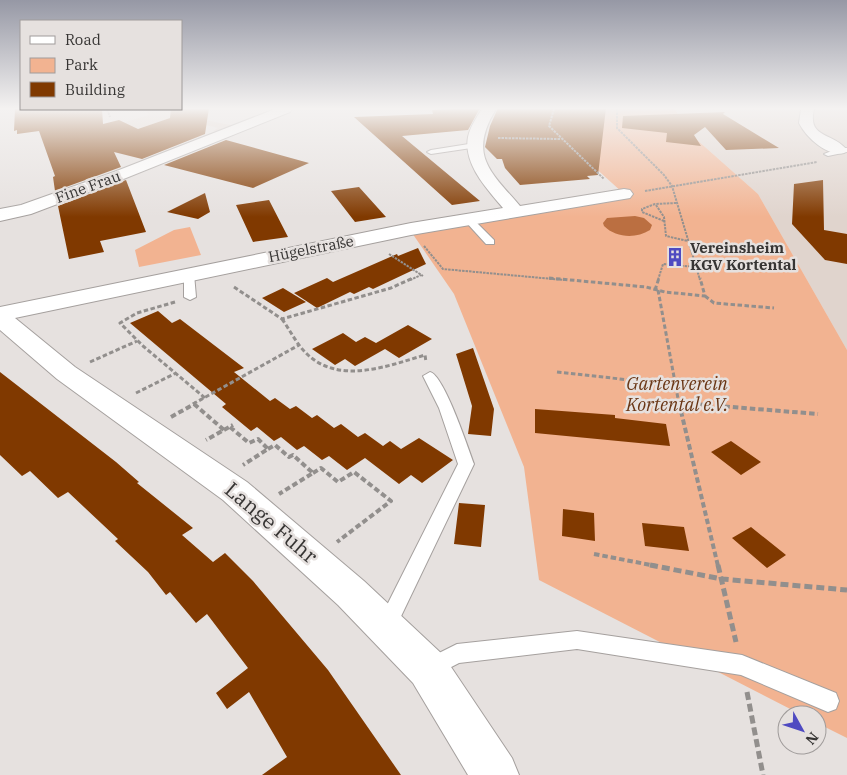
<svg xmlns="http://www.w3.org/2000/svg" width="847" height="775" font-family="'IBM Plex Serif',serif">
<rect width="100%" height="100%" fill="#e6e1df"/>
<path fill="#e0d4cd" d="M145 109H169L168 110 196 115 204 120 236 126 219 132 213 131 218 128 202 124 133 133 115 125 149 115Z
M675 109H847V350L758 194 687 131Z"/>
<path fill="#f2b391" d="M554 109H675L687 131 758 194 847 350V738L817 723V715H802L539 580 524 467 454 294 410 230 623 193 549 126Z
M190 227 201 255 139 267 135 250 174 230Z"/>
<path fill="#bb6f41" d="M635 216 644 218 652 225 650 230C636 239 616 238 604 226L603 223 607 218Z"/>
<path fill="#803900" d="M209 108 205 134 142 159 114 152 121 167 55 191 53 177 55 176 39 131 17 134V130L14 131 15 109H102L103 124 119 120 138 129 170 118 171 109Z
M480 108 468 130 402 136 480 201 452 205 354 117 433 114 432 110Z
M498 108H606L598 175 587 176 590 179 520 185 505 168 502 159H497L485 147 490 126Z
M725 112 723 114 779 148 726 150 705 127 694 135 701 146 666 142 667 133 622 128 623 116Z
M226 140 309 163 253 188 164 165Z
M126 180 146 232 100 241 104 252 69 259 58 206Z
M823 180 824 230 847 234V264L825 260 792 224 794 184Z
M359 187 386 217 355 222 331 191Z
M205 193 210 212 198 219 167 212Z
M269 200 288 237 253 242 236 205Z
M418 248 426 264 373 289 369 287 354 294 350 292 317 308 294 293 327 278 333 282 397 254 398 256Z
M283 288 306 302 284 312 262 298Z
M158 311 172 323 180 319 244 368 234 372 270 401 275 398 290 409 296 406 312 418 317 415 334 428 341 424 358 437 365 433 383 446 390 441 401 449 419 438 453 460 422 483 411 475 399 484 365 458 347 470 329 456 322 460 304 446 297 450 281 437 274 441 257 427 251 431 222 407 226 404 130 323Z
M408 325 432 339 399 358 385 349 355 366 345 359 335 365 312 349 343 333 356 342 365 337 376 343Z
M473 348 494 409 491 436 468 434 472 406 456 354Z
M0 372 116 462 139 482 137 483 193 528 182 535 213 562 225 553 253 581 328 670 401 775H262L287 757 249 692 227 709 216 693 248 668 207 614 196 623 170 592 166 595 148 572 115 541 118 539 68 492 58 498 30 471 22 476 0 455Z
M535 409 615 415V418L666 424 670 446 535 433Z
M731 441 761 462 741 475 711 452Z
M459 503 485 505 481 547 454 544Z
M563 509 594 513 595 541 562 536Z
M642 523 684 527 689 551 645 546Z
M751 527 786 555 767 568 732 538Z"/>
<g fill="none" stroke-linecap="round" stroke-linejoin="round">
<g stroke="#a5a09e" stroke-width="2">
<path id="service" d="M475 143 479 145 478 147 431 154 427 152 431 150Z
M839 148H847V152L828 156 824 154Z
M468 216 471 217 494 240V244H486L465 221 463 219Z
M189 271 194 274 196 297 190 300 184 297V274Z
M430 372C444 375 468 448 474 464L393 633 386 636 379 633 376 627 458 464 439 408 423 376Z
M577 631 742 655 836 693 839 701 836 709 828 712 741 675 577 649 459 663 430 678 423 675 419 668 423 661 457 644Z"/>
</g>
<g stroke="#a5a09e" stroke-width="2">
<path id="minor" d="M275 109H292L290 112 126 178 31 214 0 221V209L21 205 114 172Z
M482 109H496C468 155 490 171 520 206L624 189 630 190 633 194 630 198 624 199 411 235 15 318 75 367 247 482 364 581 443 655 512 758 519 775H468L413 683 338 605 223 500 57 379 0 330V307L411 223 503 208C487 189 463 164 468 137 470 127 477 117 482 109Z
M801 109H814C807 139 833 132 847 150L844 153C827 157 806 137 799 123Z"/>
</g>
<path stroke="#928f8d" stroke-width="2" stroke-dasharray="2.5 1" stroke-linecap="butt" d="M107 109 110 117
M554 109 549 126 604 179
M617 109V128L664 175 672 186 700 280
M498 138 560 139
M645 191 817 162
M656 205 664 217 666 236 688 241
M664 221 642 212V209L655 204 676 203
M424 246 443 269 564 280
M389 254 423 276
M410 280 421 275
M658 280 663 264 696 267"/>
<path stroke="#928f8d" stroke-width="3" stroke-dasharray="4.5 2.5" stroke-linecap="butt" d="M549 278 646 287 665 292 705 296 700 278
M234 287 282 319 391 288 413 278
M655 290 659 278
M658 290 679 404
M705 296 714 303 774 308
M175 302 137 313 120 323 143 346 205 398
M282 319C290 330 297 345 307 354 339 385 388 366 425 355L426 362
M90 362 137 341
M557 372 675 385
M136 393 176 373
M679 403 697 404
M193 404 299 345"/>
<path stroke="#928f8d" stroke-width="4" stroke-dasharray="5.5 3" stroke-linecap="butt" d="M679 403 718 566
M682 403 818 414
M194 404 224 430 206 440
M171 417 196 403
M230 427 249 443 258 439 268 449 243 465
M224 430 233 425
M268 449 275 445 289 457 293 455 313 473 279 494
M313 473 321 468 338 482 354 472 391 501 337 542
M594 554 656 566"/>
<path stroke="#928f8d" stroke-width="5" stroke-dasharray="8 4" stroke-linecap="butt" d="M650 565 722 579 847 590
M718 565 736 642
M747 692 763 775"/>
<use href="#service" fill="#fff" fill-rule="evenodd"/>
<use href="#minor" fill="#fff" fill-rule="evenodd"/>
</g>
<linearGradient id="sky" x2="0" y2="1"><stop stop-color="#9698a5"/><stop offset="0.5" stop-color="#f4f2f1"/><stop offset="1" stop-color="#f4f2f1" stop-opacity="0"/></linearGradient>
<rect width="847" height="217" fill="url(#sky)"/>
<defs>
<g id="building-bare" transform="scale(1.5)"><path d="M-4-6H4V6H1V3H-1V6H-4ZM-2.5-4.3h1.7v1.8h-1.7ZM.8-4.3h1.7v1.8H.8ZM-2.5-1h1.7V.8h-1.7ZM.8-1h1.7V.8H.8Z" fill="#4f4ac1" stroke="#e6e1df" stroke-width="2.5" paint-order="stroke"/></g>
</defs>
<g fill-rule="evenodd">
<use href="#building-bare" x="675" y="257"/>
</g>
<g text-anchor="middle" stroke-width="5" stroke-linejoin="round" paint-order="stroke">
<g font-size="15" fill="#373534" stroke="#e6e1df">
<text transform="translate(88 187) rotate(-20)" y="5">Fine Frau</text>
<text transform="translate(311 249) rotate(-11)" y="5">Hügelstraße</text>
</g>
<g font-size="15" font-weight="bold" fill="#373534" stroke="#e6e1df" text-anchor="start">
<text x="690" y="253">Vereinsheim<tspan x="690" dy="17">KGV Kortental</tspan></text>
</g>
<g font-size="18" font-style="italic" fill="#6a3615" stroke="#e6e1df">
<text x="677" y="390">Gartenverein<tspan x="677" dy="21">Kortental e.V.</tspan></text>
</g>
<g font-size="21" fill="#373534" stroke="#e6e1df">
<text transform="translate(271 523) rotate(40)" y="7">Lange Fuhr</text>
</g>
</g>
<rect x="20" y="20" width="162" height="90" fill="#e6e1df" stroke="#a09c9b"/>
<rect x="30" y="36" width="25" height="8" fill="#ffffff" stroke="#a09c9b"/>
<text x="65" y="45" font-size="15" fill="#373534">Road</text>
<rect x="30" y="58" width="25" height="15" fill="#f2b391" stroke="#a09c9b"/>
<text x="65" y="70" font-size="15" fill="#373534">Park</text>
<rect x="30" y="82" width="25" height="15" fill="#803900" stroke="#a09c9b"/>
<text x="65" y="95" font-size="15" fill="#373534">Building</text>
<g transform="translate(802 730) rotate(130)"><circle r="24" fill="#e6e1df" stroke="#a09c9b"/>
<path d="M0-4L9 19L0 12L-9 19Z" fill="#4f4ac1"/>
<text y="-8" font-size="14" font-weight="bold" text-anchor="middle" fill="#373534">N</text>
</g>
</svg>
